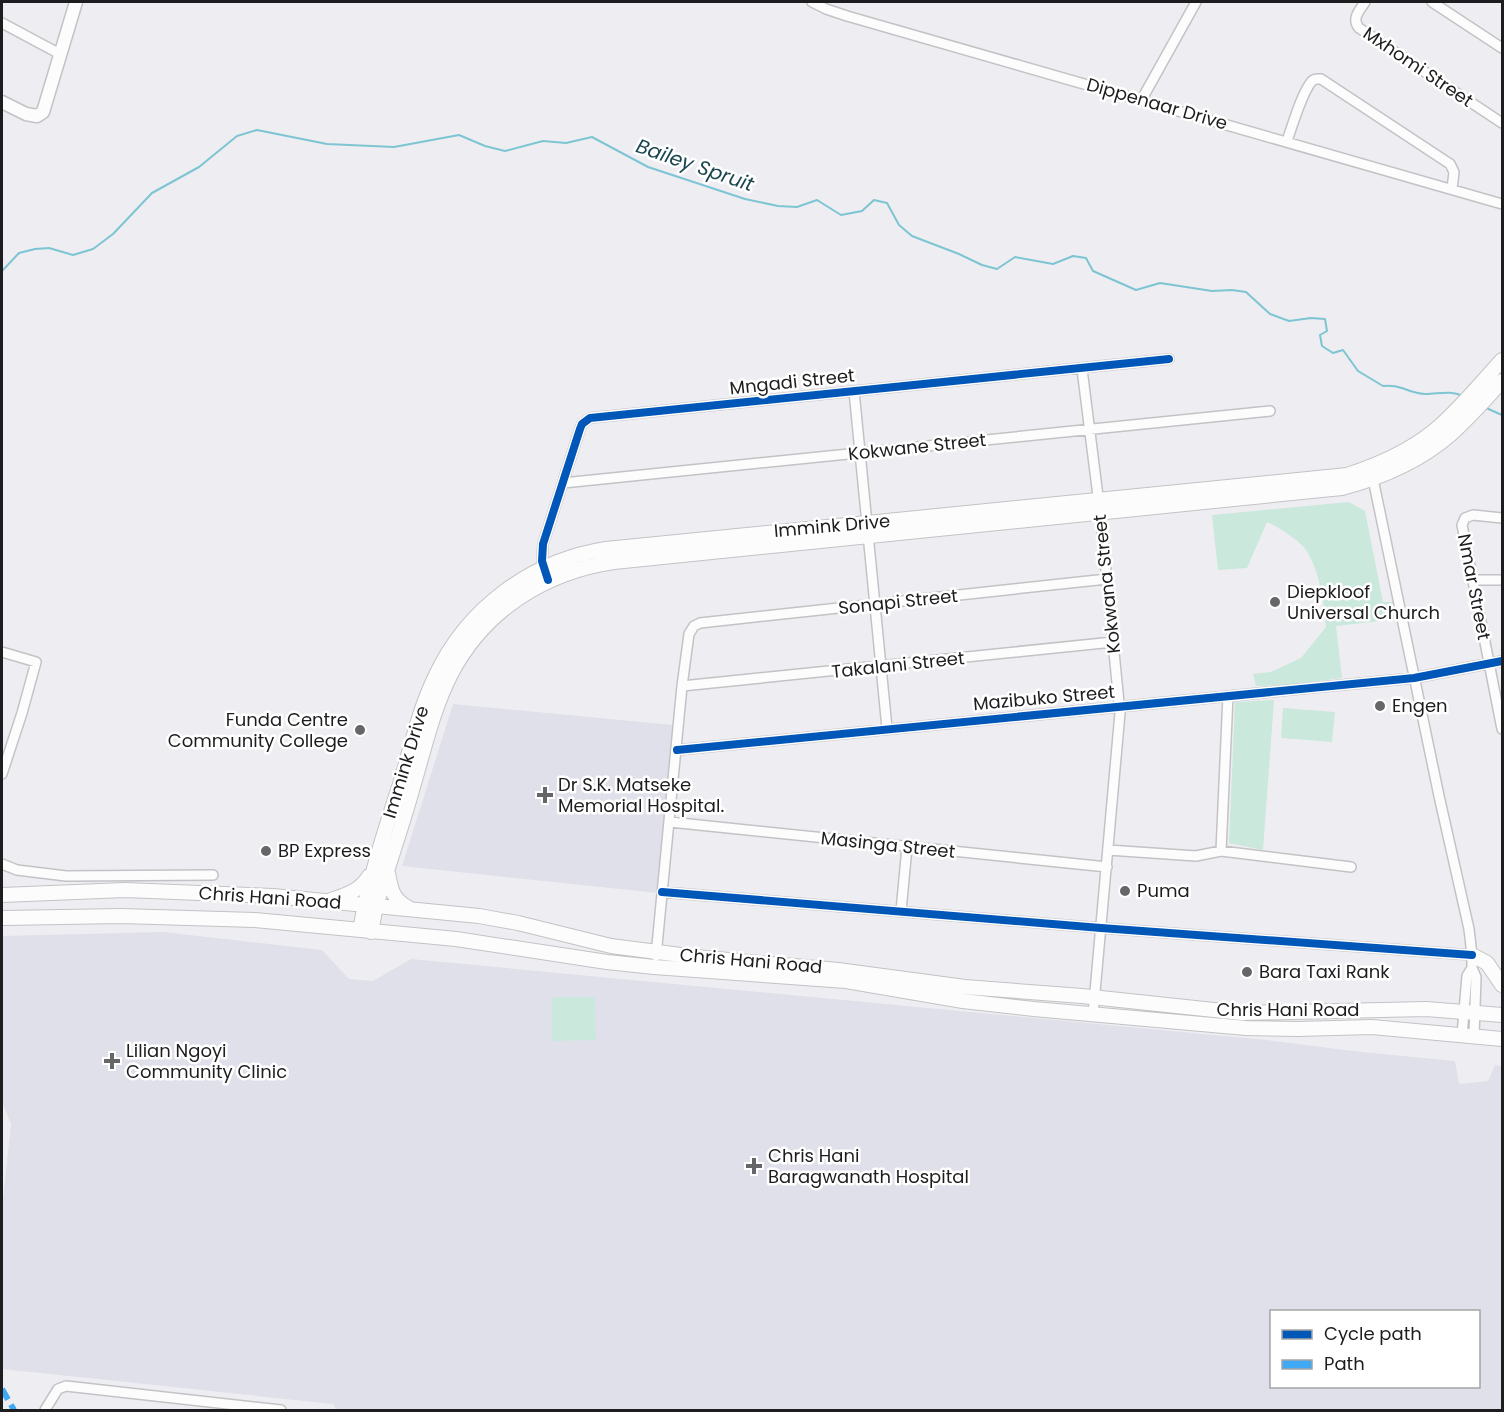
<svg xmlns="http://www.w3.org/2000/svg" width="1504" height="1412" font-family="Poppins,sans-serif">
<rect width="100%" height="100%" fill="#eeeef2"/>
<path fill="#dfe0e9" fill-rule="evenodd" d="M453 704 673 725 657 893 402 866Z
M163 932 322 950 349 979 373 981 411 959 1267 1040 1361 1052 1455 1061 1459 1084 1488 1081 1495 1065 1502 1066V1410H337L333 1404 2 1369V1208L11 1124 2 1102V936ZM1272 1312H1478V1386H1272Z"/>
<path fill="#cae8db" d="M1349 502 1365 511 1383 602H1393L1397 619 1336 626 1342 678 1286 685 1256 686 1253 674 1271 672 1301 658 1326 627C1324 603 1320 574 1308 553 1303 542 1278 527 1267 522L1247 568 1218 570 1212 515Z
M1274 700 1263 850 1229 843 1235 702Z
M1283 708 1335 712 1332 742 1281 738Z
M552 997H595L596 1040 552 1041Z"/>
<g fill="none" stroke-linecap="round" stroke-linejoin="round">
<path stroke="#7dc5d2" stroke-width="2" d="M2 271 19 253 35 249 49 248 73 255 93 249 113 234 152 193 199 167 237 136 257 130 327 144 394 147 459 135 485 146 505 151 543 141 566 143 592 137 648 167 745 199 778 206 797 207 817 200 841 215 862 211 874 200 887 203 899 225 912 236 959 254 982 265 997 269 1015 257 1053 264 1073 256 1086 258 1093 271 1136 290 1160 283 1212 291 1232 290 1246 292 1270 314 1289 321 1311 318 1325 319 1327 331 1320 335 1322 346 1333 353 1343 350 1358 371 1383 386C1401 384 1408 393 1425 394 1439 394 1450 390 1463 396
M1484 407 1502 415"/>
<g stroke="#c3c3c6" stroke-width="12">
<path id="minor" d="M812 2 826 9 847 16 1502 204
M1365 2C1360 10 1351 18 1359 28L1502 123
M1432 2 1502 48
M2 23 60 54
M1142 99 1196 2
M1287 141C1292 127 1302 92 1312 81 1315 78 1317 79 1321 79L1450 164 1454 172 1452 189
M1082 369 1101 520 1120 713 1093 1014
M854 391 887 728
M1372 474 1439 796 1469 929 1472 955V968L1467 976 1462 1035
M563 483 1270 411
M1502 518 1473 515 1465 518 1462 525 1502 729
M545 572 542 561 543 544 580 429 582 424 590 418 1169 359
M1473 580H1502
M2 652 36 662 22 713 2 774
M682 686 1113 642
M677 750 1414 678 1502 661
M670 822 1107 867
M1108 850 1196 856 1221 851 1351 867
M1221 851 1228 696
M2 864 17 870 66 876 213 875
M662 892 1101 928 1472 955
M901 911 907 847
M656 956 682 686 689 634 694 626 700 623 1107 579
M1472 968 1476 977 1474 1036
M45 1410 58 1389 66 1386 281 1410"/>
</g>
<g stroke="#c3c3c6" stroke-width="15">
<path id="tertiary" d="M2 102 26 114 37 116 43 112 76 2"/>
</g>
<g stroke="#c3c3c6" stroke-width="16">
<path id="secondary" d="M388 873C391 890 393 900 409 908
M2 895 125 890 273 896 479 916 518 923 611 946 696 957 838 970 965 987 1082 996 1242 1013 1426 1009 1502 1015
M331 900C346 895 360 891 369 876
M2 918 121 916 255 920 456 939 607 962 654 967 846 981 963 1001 1034 1009 1246 1028 1297 1029 1372 1027 1502 1039
M360 930C369 879 385 830 401 781 411 747 419 710 435 677 467 608 531 561 606 549L1347 475C1378 465 1408 452 1434 431 1459 410 1480 384 1502 360
M371 932 376 906C388 866 402 827 413 787 424 750 433 709 451 674 484 611 544 572 614 562L1342 488C1380 478 1420 461 1450 435 1469 418 1486 399 1502 381
M1472 955 1487 963 1502 985"/>
</g>
<use href="#minor" stroke="#fcfcfd" stroke-width="9"/>
<use href="#tertiary" stroke="#fcfcfd" stroke-width="12"/>
<use href="#secondary" stroke="#fcfcfd" stroke-width="14"/>
<path stroke="#3fa9f5" stroke-width="6" stroke-dasharray="12 6" stroke-linecap="butt" d="M2 1389 14 1410"/>
<g stroke="#fff" stroke-width="11">
<path id="cycleway" d="M548 580 542 561 543 544 580 429 582 424 590 418 1169 359
M677 750 1414 678 1502 661
M662 892 1101 928 1472 955"/>
</g>
<use href="#cycleway" stroke="#0057b8" stroke-width="8"/>
</g>
<g fill="#666669" stroke="#fff" stroke-width="2">
<circle cx="1275" cy="602" r="6"/>
<circle cx="1380" cy="706" r="6"/>
<circle cx="360" cy="730" r="6"/>
<path d="M542 786h6v6h6v6h-6v6h-6v-6h-6v-6h6z"/>
<circle cx="266" cy="851" r="6"/>
<circle cx="1125" cy="891" r="6"/>
<circle cx="1247" cy="972" r="6"/>
<path d="M109 1052h6v6h6v6h-6v6h-6v-6h-6v-6h6z"/>
<path d="M751 1157h6v6h6v6h-6v6h-6v-6h-6v-6h6z"/>
</g>
<g text-anchor="middle" stroke-width="5" stroke-linejoin="round" paint-order="stroke">
<g font-size="18" fill="#1d1d1f" stroke="#fff">
<text transform="translate(1418 67) rotate(34)" y="6">Mxhomi Street</text>
<text transform="translate(1157 104) rotate(16)" y="6">Dippenaar Drive</text>
<text transform="translate(792 382) rotate(-6)" y="6">Mngadi Street</text>
<text transform="translate(917 447) rotate(-6)" y="6">Kokwane Street</text>
<text transform="translate(832 526) rotate(-5)" y="6">Immink Drive</text>
<text transform="translate(1107 584) rotate(-96)" y="6">Kokwana Street</text>
<text transform="translate(1474 587) rotate(79)" y="6">Nmar Street</text>
<text transform="translate(898 602) rotate(-6)" y="6">Sonapi Street</text>
<text transform="translate(898 665) rotate(-6)" y="6">Takalani Street</text>
<text transform="translate(1044 698) rotate(-5)" y="6">Mazibuko Street</text>
<text transform="translate(406 762) rotate(-73)" y="6">Immink Drive</text>
<text transform="translate(888 845) rotate(6)" y="6">Masinga Street</text>
<text transform="translate(270 898) rotate(4)" y="6">Chris Hani Road</text>
<text transform="translate(751 961) rotate(5)" y="6">Chris Hani Road</text>
<text x="1288" y="1016">Chris Hani Road</text>
</g>
<g font-size="18" fill="#1d1d1f" stroke="#fff" text-anchor="start">
<text x="1287" y="598">Diepkloof<tspan x="1287" dy="21">Universal Church</tspan></text>
<text x="1392" y="712">Engen</text>
<text x="348" y="726" text-anchor="end">Funda Centre<tspan x="348" dy="21">Community College</tspan></text>
<text x="558" y="791">Dr S.K. Matseke<tspan x="558" dy="21">Memorial Hospital.</tspan></text>
<text x="278" y="857">BP Express</text>
<text x="1137" y="897">Puma</text>
<text x="1259" y="978">Bara Taxi Rank</text>
<text x="126" y="1057">Lilian Ngoyi<tspan x="126" dy="21">Community Clinic</tspan></text>
<text x="768" y="1162">Chris Hani<tspan x="768" dy="21">Baragwanath Hospital</tspan></text>
</g>
<g font-size="20" font-style="italic" fill="#1a474f" stroke="#fff">
<text transform="translate(695 165) rotate(19)" y="7">Bailey Spruit</text>
</g>
</g>
<rect width="1504" height="1412" fill="none" stroke="#1d1d1f" stroke-width="6"/>
<rect x="1270" y="1310" width="210" height="78" fill="#ffffff" stroke="#a5a5a5" stroke-width="1.5"/>
<rect x="1282" y="1330" width="30" height="9" fill="#0057b8" stroke="#a5a5a5" stroke-width="1.5"/>
<text x="1324" y="1340" font-size="18" fill="#1d1d1f">Cycle path</text>
<rect x="1282" y="1360" width="30" height="9" fill="#3fa9f5" stroke="#a5a5a5" stroke-width="1.5"/>
<text x="1324" y="1370" font-size="18" fill="#1d1d1f">Path</text>
</svg>
